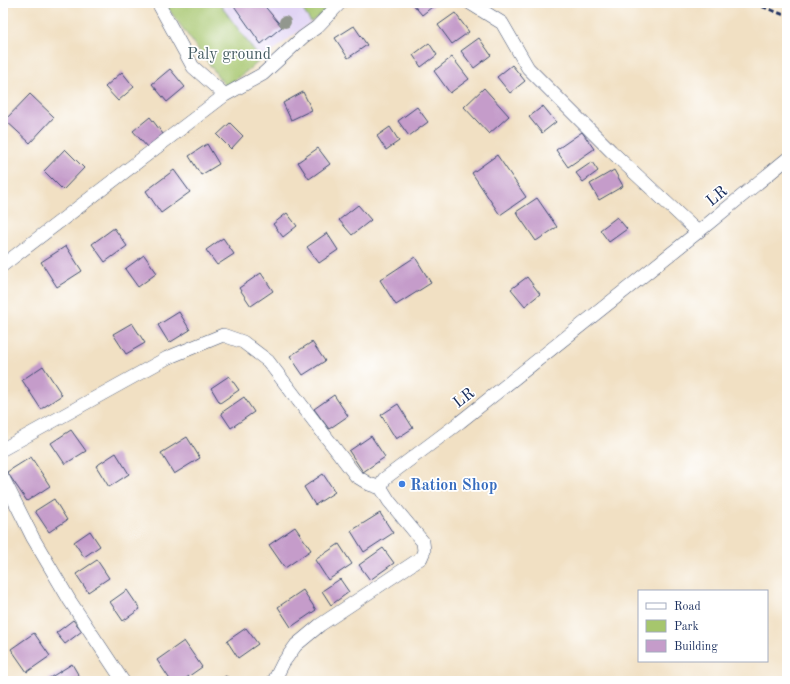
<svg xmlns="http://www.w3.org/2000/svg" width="790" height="684" font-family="'Old Standard TT',serif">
<rect width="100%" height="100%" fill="#fff"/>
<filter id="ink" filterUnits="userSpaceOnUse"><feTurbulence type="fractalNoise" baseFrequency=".025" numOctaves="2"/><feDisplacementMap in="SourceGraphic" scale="8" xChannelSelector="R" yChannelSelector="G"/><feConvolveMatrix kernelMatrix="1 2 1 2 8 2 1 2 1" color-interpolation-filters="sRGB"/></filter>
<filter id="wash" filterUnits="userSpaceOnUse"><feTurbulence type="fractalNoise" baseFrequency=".012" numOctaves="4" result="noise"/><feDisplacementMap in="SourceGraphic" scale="16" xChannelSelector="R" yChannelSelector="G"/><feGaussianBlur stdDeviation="0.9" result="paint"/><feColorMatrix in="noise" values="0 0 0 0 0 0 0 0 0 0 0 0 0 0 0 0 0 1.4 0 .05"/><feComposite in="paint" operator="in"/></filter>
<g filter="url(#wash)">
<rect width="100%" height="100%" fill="#f1e0c3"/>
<path fill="#e1d4f4" d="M165 3H324L328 9 226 87Z"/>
<path fill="#a6c66d" stroke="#607a66" d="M164 3H219L261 60 226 87Z
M298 3H324L328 9 311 22Z"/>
<g id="blocks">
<path fill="#c59cca" d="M232 3H262L282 27 261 44Z
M412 3H437L422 15Z
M455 13 469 32 452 44 438 25Z
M354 26 367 45 348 58 335 38Z
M479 38 491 55 474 68 461 51Z
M429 43 437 55 421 67 413 55Z
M452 57 469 79 450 93 434 71Z
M512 65 525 81 510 93 497 77Z
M170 69 185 87 167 102 152 84Z
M122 72 134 87 118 101 105 87Z
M484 88 509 116 489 134 464 107Z
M303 92 312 110 291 120 283 103Z
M30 94 54 117 30 143 5 120Z
M543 106 556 122 542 133 529 117Z
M417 107 428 122 409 136 398 121Z
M150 117 163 134 147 147 133 131Z
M230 123 243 136 231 149 217 135Z
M390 127 399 141 386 150 377 136Z
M582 132 594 149 568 167 556 150Z
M207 144 219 164 201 175 189 156Z
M318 148 330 164 309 179 298 162Z
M65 149 84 168 63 190 44 171Z
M497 155 526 197 500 215 472 173Z
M592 162 598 171 583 182 576 173Z
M174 170 190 192 161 213 146 191Z
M614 170 623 186 599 200 590 184Z
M537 198 557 227 536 241 516 212Z
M358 205 371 220 352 235 339 220Z
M287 213 297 226 283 237 273 224Z
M617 217 627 229 609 242 600 230Z
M114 228 127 246 105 262 92 244Z
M327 233 338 250 319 263 307 247Z
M223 238 234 254 217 265 206 250Z
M66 246 82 271 57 287 41 262Z
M144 255 157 273 138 287 125 269Z
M415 257 431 283 396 305 380 280Z
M261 273 273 291 251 306 239 288Z
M527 277 540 294 525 306 511 289Z
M179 312 190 330 169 343 158 325Z
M132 323 145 343 126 354 113 334Z
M312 342 325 361 303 375 290 356Z
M43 366 62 395 41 409 22 380Z
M229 376 239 390 220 403 211 388Z
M334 395 348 416 329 429 314 409Z
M244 397 254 412 231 428 221 413Z
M398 404 413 428 396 439 381 415Z
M71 430 86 451 65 464 51 443Z
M371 436 385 457 363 472 349 451Z
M187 437 200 458 174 474 161 453Z
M116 453 129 474 109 487 96 466Z
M31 457 50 486 27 501 7 472Z
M323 474 335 492 315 505 304 487Z
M54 499 67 520 49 532 35 511Z
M380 513 393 533 364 552 351 531Z
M295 527 311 550 285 568 269 545Z
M90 531 100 546 84 557 74 542Z
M339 544 352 564 328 580 315 560Z
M383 548 394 563 370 580 359 565Z
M97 560 109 578 88 592 76 574Z
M340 579 349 592 331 605 322 591Z
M127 590 140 609 123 621 110 602Z
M303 590 316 610 291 627 278 607Z
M73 620 82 631 65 644 56 633Z
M246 628 258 644 238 658 227 641Z
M34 633 50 656 27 672 11 649Z
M184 641 202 667 182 681H171L157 660Z
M72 664 82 681H50L48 679Z
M225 676 237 681H223Z"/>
</g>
</g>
<g filter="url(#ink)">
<use href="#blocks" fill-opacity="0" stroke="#3b4a6d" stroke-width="1"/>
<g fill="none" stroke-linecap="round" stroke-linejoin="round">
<g stroke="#3b4a6d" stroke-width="14">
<path id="street" d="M158 3 193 67 225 95 263 74 303 37 317 27 340 3
M470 3 502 23 528 68 611 151 698 232
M3 265 225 95
M3 449 167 358 223 335 243 342 268 361 356 476 369 484 381 488
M3 478 33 538 70 601 123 681
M274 681 283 663 296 645 320 625 421 558 424 551 423 542 389 501 381 488 384 479 460 422 698 232 787 159"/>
</g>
<use href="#street" stroke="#fff" stroke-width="13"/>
<path stroke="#1b2f5e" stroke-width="3" stroke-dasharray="6 3" stroke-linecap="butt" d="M753 3 787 16"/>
</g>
<circle fill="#92978e" cx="285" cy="22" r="6"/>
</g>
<circle fill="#3f7fe0" stroke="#fff" stroke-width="1.5" cx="402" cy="484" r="4"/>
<g text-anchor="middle" stroke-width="3.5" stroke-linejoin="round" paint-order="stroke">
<g font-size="16" fill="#455c62" stroke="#fff">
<text x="229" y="59">Paly ground</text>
</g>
<g font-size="16" fill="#1b2f5e" stroke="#fff">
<text transform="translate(716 195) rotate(-39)" y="6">LR</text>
<text transform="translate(463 397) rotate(-38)" y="6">LR</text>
</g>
<g font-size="16" font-weight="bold" fill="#366cbe" stroke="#fff" text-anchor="start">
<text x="410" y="490">Ration Shop</text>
</g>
</g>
<rect width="790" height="684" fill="none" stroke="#fff" stroke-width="16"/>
<rect x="638" y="590" width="130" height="72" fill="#ffffff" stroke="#a4acbf"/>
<rect x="646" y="603" width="20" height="6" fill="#ffffff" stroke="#a4acbf"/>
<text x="674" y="610" font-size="12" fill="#1b2f5e">Road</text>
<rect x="646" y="620" width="20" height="12" fill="#a6c66d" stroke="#a4acbf"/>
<text x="674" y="630" font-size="12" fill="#1b2f5e">Park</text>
<rect x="646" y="640" width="20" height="12" fill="#c59cca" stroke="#a4acbf"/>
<text x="674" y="650" font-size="12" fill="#1b2f5e">Building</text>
</svg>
